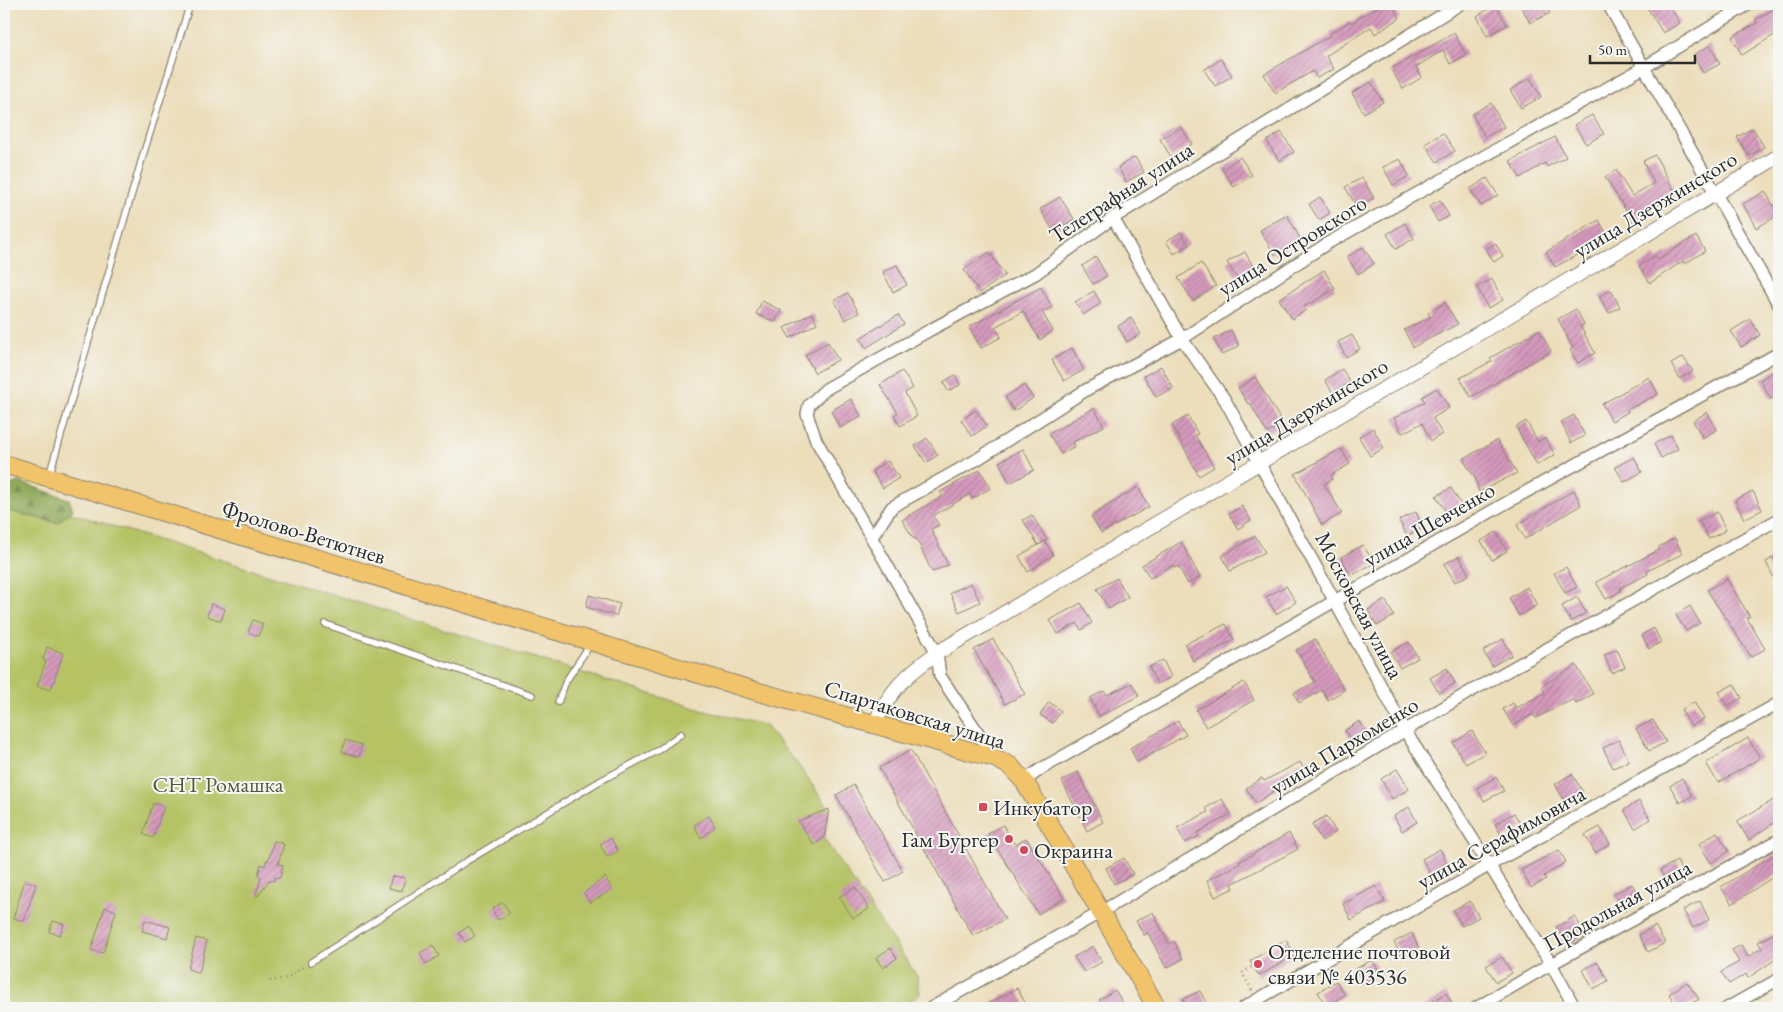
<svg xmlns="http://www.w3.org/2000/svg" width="1783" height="1012" font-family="'EB Garamond',serif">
<defs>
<pattern id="forest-firs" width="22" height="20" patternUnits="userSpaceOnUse" patternTransform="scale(1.25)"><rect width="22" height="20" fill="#90a95a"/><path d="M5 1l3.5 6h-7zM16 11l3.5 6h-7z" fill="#768a4b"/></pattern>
<pattern id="building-hatch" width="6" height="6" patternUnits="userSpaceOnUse" patternTransform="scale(1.25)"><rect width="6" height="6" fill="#d69abd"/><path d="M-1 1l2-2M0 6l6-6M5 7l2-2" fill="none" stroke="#ae7e9a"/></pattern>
</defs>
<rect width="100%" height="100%" fill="#f6f6f2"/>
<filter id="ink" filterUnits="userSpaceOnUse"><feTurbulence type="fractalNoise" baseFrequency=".02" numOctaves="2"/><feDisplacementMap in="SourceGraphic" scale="10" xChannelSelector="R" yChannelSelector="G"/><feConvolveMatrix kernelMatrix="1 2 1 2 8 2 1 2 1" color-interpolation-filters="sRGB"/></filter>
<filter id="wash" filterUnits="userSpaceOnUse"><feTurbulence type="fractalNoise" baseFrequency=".0096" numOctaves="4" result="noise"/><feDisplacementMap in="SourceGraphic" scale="20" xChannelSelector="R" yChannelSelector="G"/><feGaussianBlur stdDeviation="1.12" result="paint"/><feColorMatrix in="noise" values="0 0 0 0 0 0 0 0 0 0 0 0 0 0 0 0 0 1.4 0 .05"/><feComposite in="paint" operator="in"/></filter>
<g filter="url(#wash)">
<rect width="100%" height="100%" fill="#ecdebb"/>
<path fill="#b5c365" stroke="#707748" d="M4 492 705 711 764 725 796 762 829 809 824 839 917 976 920 994 899 1008H4Z"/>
<path fill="url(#forest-firs)" stroke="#5e6a42" d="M19 482 69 499 73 510 57 523 4 510V487Z"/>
<g id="blocks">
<path fill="url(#building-hatch)" d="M1382 4H1391L1400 18 1375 34 1371 27 1326 56 1334 69 1317 78 1313 71 1275 93 1264 74 1331 35 1330 33 1350 21 1351 23Z
M1520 4H1545L1550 13 1530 23Z
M1645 4H1668L1680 23 1663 33Z
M1496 5 1507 25 1487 36 1477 16Z
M1779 6V32L1742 55 1732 37 1757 23 1755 20Z
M1454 33 1466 55 1450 64 1443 50 1416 67 1422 77 1403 89 1391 69Z
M1710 45 1720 64 1703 73 1693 55Z
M1221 59 1232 76 1215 86 1204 70Z
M1530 78 1541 97 1521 108 1510 90Z
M1371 82 1383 102 1364 113 1352 93Z
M1491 103 1504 127 1485 137 1472 114Z
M1592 115 1604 134 1586 144 1574 125Z
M1181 127 1192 144 1171 157 1160 139Z
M1753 128 1764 147 1749 156 1737 137Z
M1281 132 1294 152 1279 161 1267 141Z
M1443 133 1455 151 1437 162 1425 144Z
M1555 137 1566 157 1547 167 1545 163 1520 178 1510 161Z
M1655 155 1676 194 1656 205 1658 208 1634 223 1605 177 1616 170 1632 196 1654 183 1643 161Z
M1135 157 1144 172 1126 182 1118 167Z
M1240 157 1252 175 1234 187 1222 169Z
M1400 159 1409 176 1393 185 1383 167Z
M1362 178 1374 198 1357 207 1345 187Z
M1487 178 1498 195 1481 206 1470 189Z
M1765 191 1779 215 1756 228 1743 204Z
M1060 197 1074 219 1054 232 1040 209Z
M1320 197 1330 213 1319 220 1309 204Z
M1440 200 1449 216 1438 222 1429 206Z
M1287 215 1301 240 1275 255 1260 230Z
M1599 220 1609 238 1555 267 1546 252Z
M1405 223 1414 238 1396 249 1387 234Z
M1181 232 1189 245 1174 254 1166 241Z
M1696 236 1705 251 1684 264 1683 261 1650 283 1639 266 1655 256 1658 259Z
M1495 243 1503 256 1494 262 1486 249Z
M1363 247 1374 264 1358 274 1347 257Z
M989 252 1005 275 980 293 964 270Z
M1245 252 1255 270 1238 280 1227 262Z
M1096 257 1107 276 1093 284 1082 266Z
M1201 263 1216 286 1193 301 1178 278Z
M897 265 907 285 893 292 883 272Z
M1324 270 1335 289 1304 307 1306 310 1292 319 1279 299Z
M1492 279 1503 300 1488 308 1477 287Z
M1041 287 1052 307 1042 312 1053 331 1040 340 1023 311 995 327 1001 337 981 348 969 327Z
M1611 290 1620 307 1609 313 1599 296Z
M1094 291 1101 303 1083 315 1075 302Z
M848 293 859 313 845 320 834 300Z
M762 301 781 310 775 322 756 314Z
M1445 303 1458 324 1413 347 1404 330 1430 317 1428 313Z
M1576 309 1584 324 1580 326 1595 353 1578 363 1570 350 1573 348 1558 319Z
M812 313 817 323 790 338 784 328Z
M898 315 904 324 866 348 860 338Z
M1131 318 1141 334 1127 342 1118 326Z
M1750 319 1760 335 1741 347 1731 331Z
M1231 330 1239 346 1222 355 1214 339Z
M1539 330 1551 351 1471 397 1460 378 1492 361 1490 358Z
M1352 335 1360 349 1346 357 1338 342Z
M828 342 838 360 815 373 805 355Z
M1072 348 1084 370 1064 381 1052 360Z
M1683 357 1693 371 1680 379 1671 364Z
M1161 366 1173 388 1156 397 1144 376Z
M1779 368V395L1771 399 1760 380Z
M1342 369 1350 382 1333 393 1325 380Z
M902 371 913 388 905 393 917 416 900 426 894 415 898 413 880 385Z
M955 375 960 385 948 391 943 382Z
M1255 377 1283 424 1267 433 1250 403 1248 404 1238 388Z
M1649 377 1658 394 1627 410 1628 412 1612 421 1602 404Z
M1024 385 1033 398 1014 411 1005 397Z
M1437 388 1449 408 1433 418 1442 434 1431 441 1422 423 1402 433 1394 418 1425 402 1422 397Z
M851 399 861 416 840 428 831 411Z
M1094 408 1104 426 1073 442 1075 446 1061 454 1049 434Z
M976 410 987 426 972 436 961 420Z
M1707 412 1717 429 1703 438 1693 421Z
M1574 415 1585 436 1571 443 1561 422Z
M1188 416 1198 434 1195 435 1214 467 1199 476 1172 425Z
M1526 421 1538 442 1545 438 1555 455 1537 465 1516 427Z
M1373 428 1384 448 1370 456 1359 437Z
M1671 435 1678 449 1661 458 1654 444Z
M927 438 938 455 926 463 915 446Z
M1497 440 1517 473 1479 492 1475 478 1463 459Z
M1023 449 1034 470 1010 483 999 462Z
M1341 449 1350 464 1331 475 1333 479 1324 484 1342 513 1322 525 1295 474Z
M1634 457 1642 472 1624 482 1615 467Z
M888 461 899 478 883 488 872 471Z
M980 470 991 488 972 499 970 494 933 516 939 525 931 529 948 565 932 572 916 538 914 539 902 520 943 496 940 492Z
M1138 487 1149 507 1101 533 1091 516Z
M1451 488 1462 506 1448 515 1436 496Z
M1574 490 1581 505 1525 539 1517 525Z
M1753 491 1762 510 1744 519 1735 500Z
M1242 506 1251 520 1238 529 1229 514Z
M1416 512 1423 528 1407 536 1399 520Z
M1717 512 1726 530 1709 539 1699 521Z
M1032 515 1047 540 1038 545 1023 520Z
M1496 532 1507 551 1492 560 1481 541Z
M1255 536 1265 552 1230 571 1222 556Z
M1675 538 1682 554 1647 571 1648 574 1620 588 1621 591 1606 599 1596 582 1659 550V547Z
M1045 541 1053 555 1028 572 1019 556Z
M1181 542 1200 577 1188 584 1178 566 1175 568 1173 565 1150 578 1142 565Z
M1363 545 1374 563 1351 576 1341 557Z
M1779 554V588L1766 562Z
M1459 556 1469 575 1455 582 1444 564Z
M1566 567 1577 587 1565 593 1554 573Z
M1117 578 1128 597 1109 609 1097 589Z
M1727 579 1750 617 1747 618 1765 649 1751 657 1707 590Z
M971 583 980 602 959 612 950 593Z
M1286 586 1296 602 1276 614 1266 597Z
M1527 587 1537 605 1519 616 1509 598Z
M589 595 620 604 616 616 586 607Z
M1577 597 1586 613 1571 621 1562 606Z
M1385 600 1394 616 1377 626 1368 610Z
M1081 603 1092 623 1081 630 1077 623 1058 634 1050 620Z
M211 604 225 609 221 621 207 616Z
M1690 606 1700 623 1686 631 1676 615Z
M253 620 263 624 258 636 248 632Z
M1226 624 1234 640 1193 661 1185 644Z
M1654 628 1661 642 1649 649 1642 635Z
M993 639 1025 694 1005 704 974 650Z
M1315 639 1344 690 1328 700 1322 690 1299 703 1294 693 1315 682 1296 650Z
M1503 639 1512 655 1492 666 1483 651Z
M1409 642 1418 658 1400 668 1391 652Z
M47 647 63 653 51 690 37 686 46 661 43 660Z
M1617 649 1625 667 1612 673 1604 655Z
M1163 660 1171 677 1157 684 1149 667Z
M1576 665 1593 694 1576 704 1574 699 1536 718 1533 714 1513 726 1503 709 1513 703 1516 708 1545 693 1542 686Z
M1447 668 1455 683 1439 693 1430 678Z
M1244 682 1254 700 1206 727 1196 710Z
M1132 683 1139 696 1099 716 1090 698 1104 691 1107 695Z
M1734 684 1742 698 1727 706 1719 692Z
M1049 702 1061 711 1053 723 1040 715Z
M1694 702 1704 719 1691 726 1681 710Z
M1653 720 1666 742 1649 751 1636 729Z
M1178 721 1186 735 1137 762 1130 748Z
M1360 721 1368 735 1353 744 1345 730Z
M1472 731 1485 753 1466 764 1453 743Z
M1748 738 1760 758 1718 783 1706 763Z
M345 740 362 745 359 757 342 752Z
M1619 740 1629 761 1613 768 1603 748Z
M911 750 1005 919 973 936 879 768Z
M1300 762 1307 774 1285 786 1284 784 1256 803 1246 788 1262 778 1264 781Z
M1397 769 1409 789 1392 799 1381 779Z
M1078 772 1103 822 1087 831 1062 781Z
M1572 774 1583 792 1565 802 1555 784Z
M1496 777 1504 791 1484 801 1477 788Z
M1682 778 1692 796 1680 803 1670 786Z
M854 785 903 871 885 882 836 795Z
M1779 797V819L1749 840 1737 821Z
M1222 799 1231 814 1197 833 1199 836 1185 843 1177 828 1208 812 1206 808Z
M1639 801 1650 819 1635 829 1624 810Z
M153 803 164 806 153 838 143 834Z
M1409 807 1417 822 1402 831 1394 816Z
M829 809 824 838 814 845 798 821Z
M1514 813 1522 827 1503 838 1495 824Z
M709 816 715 827 701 838 694 825Z
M1326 816 1336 832 1322 841 1312 824Z
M1003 825 1015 845 1026 838 1064 898 1038 914 988 834Z
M1600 827 1610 844 1595 853 1585 835Z
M1717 832 1729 851 1711 863 1699 844Z
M1289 833 1298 849 1232 884 1234 888 1215 897 1207 880 1240 864 1239 862Z
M611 838 618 851 607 857 600 844Z
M274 841 284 844 278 864 283 865 280 878 275 877 274 881 269 880 258 896 256 895 261 877 258 875 261 864 265 866 266 860 268 861Z
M1440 849 1450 868 1433 878 1422 859Z
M1559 850 1566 862 1544 876 1546 879 1531 888 1521 870Z
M1775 854 1779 861V873L1732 904 1721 887Z
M1124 858 1133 874 1114 884 1106 868Z
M1677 861 1684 876 1668 885 1660 870Z
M392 876 405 878 402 891 389 888Z
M605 877 612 889 590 903 584 893Z
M25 880 36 884 24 921 13 918Z
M1632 884 1641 900 1624 911 1614 894Z
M1376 886 1385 902 1351 920 1343 904Z
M855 887 869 909 853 918 839 897Z
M1470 901 1479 917 1462 926 1453 910Z
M1700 901 1709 920 1693 928 1683 910Z
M503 902 510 913 498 920 492 909Z
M105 907 116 911 103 953 91 950Z
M1153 912 1169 944 1174 941 1183 959 1166 968 1148 933 1144 935 1136 921Z
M1575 916 1585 935 1567 945 1556 927Z
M145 920 170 927 167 938 142 931Z
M53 921 64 924 60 935 49 932Z
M469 926 475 936 465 942 459 933Z
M1655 926 1665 943 1648 952 1639 935Z
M1412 933 1419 949 1402 958 1394 942Z
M1773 934 1779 945V957L1748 978 1746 974 1729 984 1721 972 1739 962 1732 950 1741 945 1748 957 1762 948 1758 942Z
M196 938 207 941 199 973 188 969Z
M1286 940 1295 955 1259 976 1250 961Z
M433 945 439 956 426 964 420 953Z
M1093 946 1102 962 1084 972 1074 957Z
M890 948 897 958 883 968 876 958Z
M1502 957 1512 973 1496 982 1486 966Z
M1372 960 1381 974 1363 984 1355 969Z
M1598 962 1608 981 1593 989 1583 970Z
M1336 981 1345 995 1326 1006 1318 992Z
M1687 982 1699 999 1684 1008H1678L1669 994Z
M1017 988 1028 1008H981Z
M1115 990 1126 1008H1104L1099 1000Z
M1200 991 1209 1008H1187L1183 999Z
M1446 993 1455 1008H1422Z"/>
</g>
</g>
<g filter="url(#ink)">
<use href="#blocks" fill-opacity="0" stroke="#8c8473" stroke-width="1"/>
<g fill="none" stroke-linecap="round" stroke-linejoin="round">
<g stroke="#8c8473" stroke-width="8">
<path id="service" d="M49 476 144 152 190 4
M325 624 532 695
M558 702 566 681 591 643
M311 962 467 861 600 781 657 751 681 734"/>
</g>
<g stroke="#8c8473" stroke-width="14">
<path id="minor" d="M1608 4 1779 305
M1113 218 1182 339 1225 400 1406 732 1551 964 1575 1008
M872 537 892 507 976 460 1086 390 1182 339 1328 243 1643 68 1749 4
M995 758 940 676 937 653 816 440 807 414 809 405 826 389 930 330 1035 274 1113 218 1460 4
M1024 781 1041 769 1513 499 1779 353
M931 1008 1101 912 1466 694 1779 519
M1243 1008 1488 866 1779 703
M1476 1008 1551 964 1779 840
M1727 1008 1779 979"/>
</g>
<g stroke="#8c8473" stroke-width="16">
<path id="tertiary" d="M875 723C891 689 907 674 937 653L1779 156"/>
</g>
<g stroke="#8c8473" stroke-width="20">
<path id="primary" d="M4 464 752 690 995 758 1010 766 1024 781 1157 1008"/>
</g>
<path stroke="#8c8473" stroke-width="2.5" stroke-dasharray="1 4" stroke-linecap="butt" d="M270 981 287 978 304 966
M1252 990 1242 973 1253 966"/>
<use href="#service" stroke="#fff" stroke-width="5.5"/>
<use href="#minor" stroke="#fff" stroke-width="11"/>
<use href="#tertiary" stroke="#fff" stroke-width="14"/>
<use href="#primary" stroke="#f1c36a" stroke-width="18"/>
</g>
</g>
<g fill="#d1495b" stroke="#f6f6f2" stroke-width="2">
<rect x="978" y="802" width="10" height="10" rx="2.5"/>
<circle cx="1009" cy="839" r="5"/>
<circle cx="1024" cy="850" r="5"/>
<circle cx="1258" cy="964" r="5"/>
</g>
<g text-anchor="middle" stroke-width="4" stroke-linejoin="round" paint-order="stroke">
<g font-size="22" fill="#2b2b2b" stroke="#f6f6f2">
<text transform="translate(1121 192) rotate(-33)" y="8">Телеграфная улица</text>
<text transform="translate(1655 204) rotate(-31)" y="8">улица Дзержинского</text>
<text transform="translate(1292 245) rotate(-32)" y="8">улица Островского</text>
<text transform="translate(1306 411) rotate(-31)" y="8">улица Дзержинского</text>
<text transform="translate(1429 524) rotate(-30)" y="8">улица Шевченко</text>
<text transform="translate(304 532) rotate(17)" y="8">Фролово-Ветютнев</text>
<text transform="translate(1360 605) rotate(62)" y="8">Московская улица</text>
<text transform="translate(915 714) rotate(17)" y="8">Спартаковская улица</text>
<text transform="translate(1344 745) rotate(-31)" y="8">улица Пархоменко</text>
<text transform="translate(1501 837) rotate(-29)" y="8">улица Серафимовича</text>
<text transform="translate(1617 905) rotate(-29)" y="8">Продольная улица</text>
</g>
<g font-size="22" fill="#54593c" stroke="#f6f6f2">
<text x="218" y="792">СНТ Ромашка</text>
</g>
<g font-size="22" fill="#2b2b2b" stroke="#f6f6f2" text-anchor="start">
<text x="993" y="815">Инкубатор</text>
<text x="999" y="847" text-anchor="end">Гам Бургер</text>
<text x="1034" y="858">Окраина</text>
<text x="1268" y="959">Отделение почтовой<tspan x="1268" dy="25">связи № 403536</tspan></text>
</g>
</g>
<rect width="1783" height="1012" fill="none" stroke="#f6f6f2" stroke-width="20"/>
<path d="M1590 55v8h105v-8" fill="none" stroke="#2b2b2b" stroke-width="2.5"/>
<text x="1598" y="55" font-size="15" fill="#2b2b2b" stroke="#f6f6f2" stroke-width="4" paint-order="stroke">50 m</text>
</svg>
